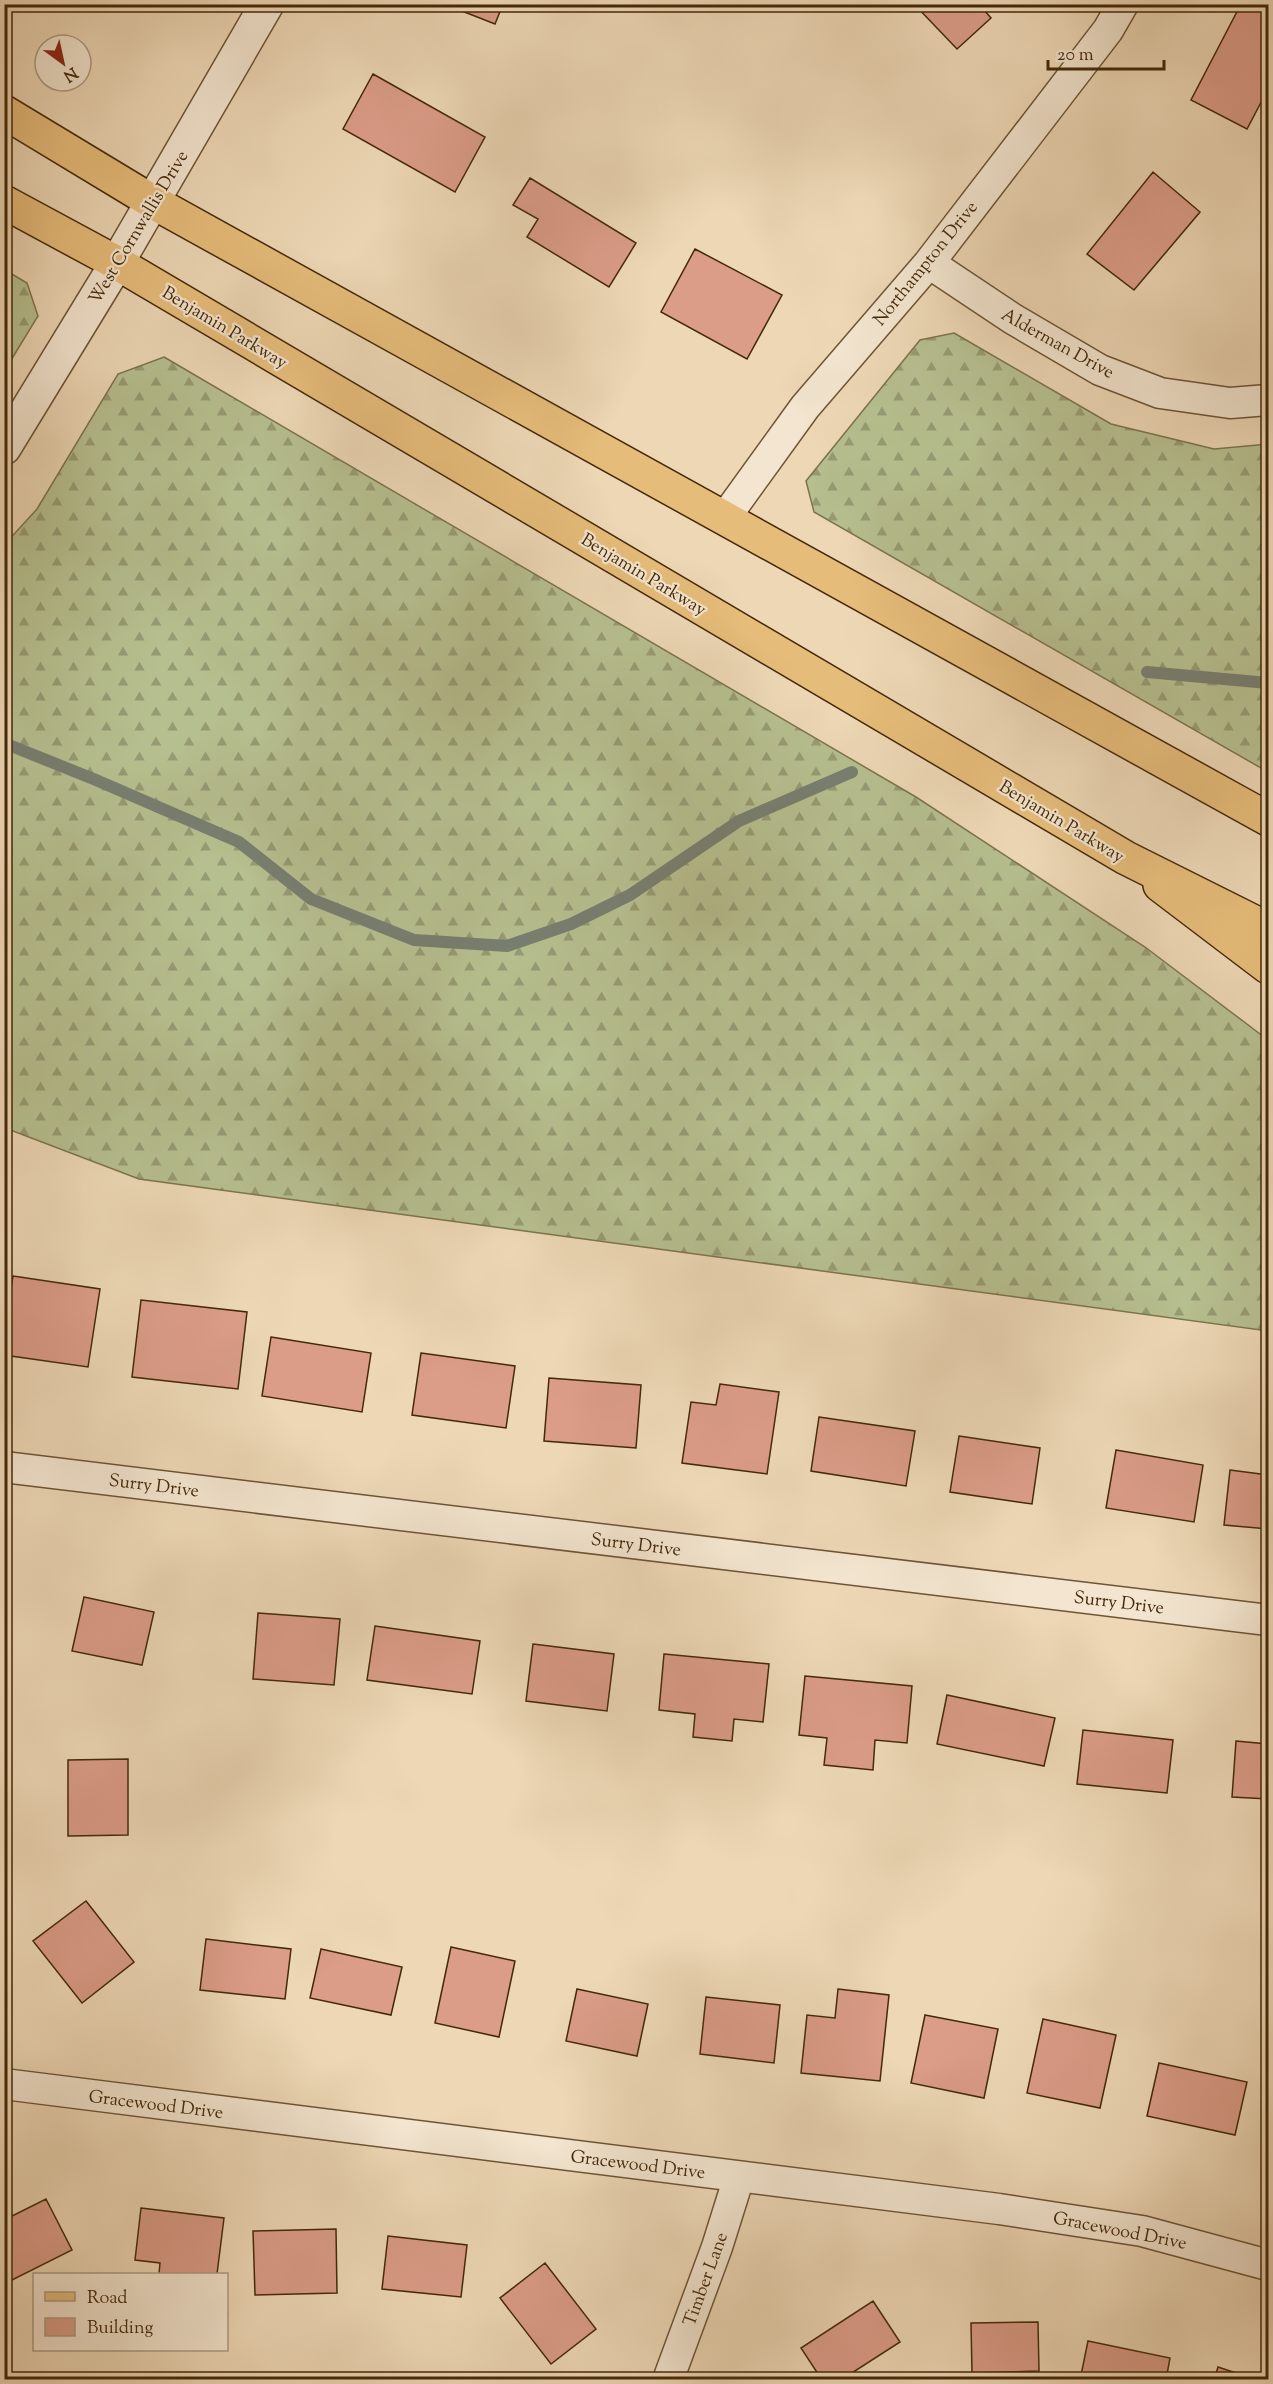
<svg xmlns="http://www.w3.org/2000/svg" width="1273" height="2384" font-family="'Sorts Mill Goudy',serif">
<defs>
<pattern id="forest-firs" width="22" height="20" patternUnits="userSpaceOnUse" patternTransform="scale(1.5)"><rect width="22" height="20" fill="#b6bf8f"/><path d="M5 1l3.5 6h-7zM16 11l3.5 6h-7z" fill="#969b73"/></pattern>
</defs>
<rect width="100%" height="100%" fill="#edd7b5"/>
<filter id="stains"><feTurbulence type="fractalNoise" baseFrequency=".00333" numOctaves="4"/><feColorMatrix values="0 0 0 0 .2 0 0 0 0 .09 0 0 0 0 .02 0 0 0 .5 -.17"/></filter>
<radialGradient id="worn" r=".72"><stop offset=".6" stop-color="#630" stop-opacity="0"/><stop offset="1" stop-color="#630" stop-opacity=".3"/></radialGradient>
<path fill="url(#forest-firs)" stroke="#7d744c" stroke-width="1.5" d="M5 270 27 283 38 316 5 370Z
M954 333 1111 424 1214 449 1268 444V772L814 512 806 481 920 340Z
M164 357 916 797 1145 947 1268 1040V1331L139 1179 5 1128V544L37 509 118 374Z"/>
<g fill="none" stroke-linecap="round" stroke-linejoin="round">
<path stroke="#787f71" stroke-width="12" d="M1147 672 1268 683
M4 743 96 780 239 842 311 899 414 940 507 946 571 924 630 895 739 821 852 772"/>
</g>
<path fill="#db9c88" stroke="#442909" stroke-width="1.5" d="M444 4H503L495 24Z
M914 4H979L991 18 957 49Z
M1241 4H1268V89L1247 129 1191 100Z
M373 74 485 137 455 192 343 129Z
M1153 172 1200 212 1134 290 1087 254Z
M530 178 636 243 609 287 527 237 538 219 513 205Z
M1262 239H1268V299H1263Z
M695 249 782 295 747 359 661 312Z
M13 1276 100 1289 88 1367 4 1355V1331Z
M141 1300 247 1312 238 1389 132 1377Z
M271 1337 371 1353 362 1412 262 1396Z
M421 1353 515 1366 506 1428 412 1415Z
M549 1378 641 1385 636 1448 544 1441Z
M720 1384 779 1392 767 1474 682 1463 691 1402 716 1405Z
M819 1417 915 1431 906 1486 811 1471Z
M959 1436 1040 1448 1032 1504 950 1492Z
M1116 1450 1203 1465 1194 1522 1106 1508Z
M1230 1470 1268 1475V1529L1224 1525Z
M84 1597 154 1612 142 1665 72 1651Z
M258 1613 340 1619 334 1685 253 1679Z
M375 1626 480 1641 472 1694 367 1680Z
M533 1644 614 1654 607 1711 526 1701Z
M664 1654 769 1664 763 1722 734 1719 732 1741 693 1737 695 1714 659 1710Z
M805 1676 912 1686 907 1743 875 1740 873 1770 824 1765 827 1738 799 1735Z
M947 1695 1055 1718 1044 1766 937 1744Z
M1083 1730 1173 1740 1167 1793 1077 1784Z
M1236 1741 1268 1744V1799L1232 1797Z
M128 1759V1835L68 1836V1760Z
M86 1901 134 1962 82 2003 33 1941Z
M206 1939 291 1949 285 1999 200 1990Z
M451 1947 515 1961 499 2037 435 2023Z
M321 1949 402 1967 391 2015 310 1998Z
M577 1989 648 2004 637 2056 566 2041Z
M838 1989 889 1995 880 2081 801 2073 807 2015 835 2018Z
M706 1997 780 2005 774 2063 700 2054Z
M925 2015 998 2029 984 2098 911 2083Z
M1043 2019 1116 2035 1100 2108 1027 2093Z
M1159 2063 1247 2082 1235 2135 1147 2116Z
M46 2199 72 2250 4 2284V2220Z
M141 2208 224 2218 217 2274H159L160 2263 135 2260Z
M336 2229 337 2293 255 2295 253 2231Z
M388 2236 467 2245 461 2297 382 2289Z
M545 2263 596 2329 551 2364 500 2298Z
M873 2301 900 2342 841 2380H822L801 2348Z
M1038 2322 1039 2371 972 2373 971 2323Z
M1088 2341 1170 2358 1166 2380H1080Z
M1218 2367 1257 2380H1214Z"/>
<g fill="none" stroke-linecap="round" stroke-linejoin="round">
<g stroke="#6e5434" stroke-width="33">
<path id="minor" d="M929 263 1013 319 1100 370 1160 393 1230 403 1268 400
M724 519 805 407 929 263 1108 30 1123 4
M4 1467 1268 1620
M4 2084 999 2209 1142 2231 1268 2265
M668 2380 717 2247 739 2177"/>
</g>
<g stroke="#6e5434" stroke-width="36">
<path id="tertiary" d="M4 448 117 263 267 4"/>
</g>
<g stroke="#442909" stroke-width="36">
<path id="primary" d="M1160 885 1268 967"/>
</g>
<g stroke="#442909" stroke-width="36">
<path id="trunk" d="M4 112 153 202 1268 819
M4 202 117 263 1126 858 1268 929"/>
</g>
<use href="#minor" stroke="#f3e5cf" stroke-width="30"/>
<use href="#tertiary" stroke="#f3e5cf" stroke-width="33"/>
<use href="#primary" stroke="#e6bc7a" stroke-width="33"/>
<use href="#trunk" stroke="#e6bc7a" stroke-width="33"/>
</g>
<g text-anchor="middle" stroke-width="4.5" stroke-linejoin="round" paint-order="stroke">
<g font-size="18" fill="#442909" stroke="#f3e5cf">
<text transform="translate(138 227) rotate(-59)" y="6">West Cornwallis Drive</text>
<text transform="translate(925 263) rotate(-51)" y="6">Northampton Drive</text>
<text transform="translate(225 327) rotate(31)" y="6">Benjamin Parkway</text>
<text transform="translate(1058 343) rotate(29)" y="6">Alderman Drive</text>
<text transform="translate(644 574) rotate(31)" y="6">Benjamin Parkway</text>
<text transform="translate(1062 821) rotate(31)" y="6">Benjamin Parkway</text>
<text transform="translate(154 1485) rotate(7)" y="6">Surry Drive</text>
<text transform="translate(636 1544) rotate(7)" y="6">Surry Drive</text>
<text transform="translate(1119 1602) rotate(7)" y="6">Surry Drive</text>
<text transform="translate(156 2104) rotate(7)" y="6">Gracewood Drive</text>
<text transform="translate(638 2164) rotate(7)" y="6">Gracewood Drive</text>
<text transform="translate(1120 2230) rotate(11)" y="6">Gracewood Drive</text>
<text transform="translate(705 2279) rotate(-70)" y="6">Timber Lane</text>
</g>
</g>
<rect width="1273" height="2384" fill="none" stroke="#edd7b5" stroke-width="24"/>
<rect x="6" y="6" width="1261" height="2372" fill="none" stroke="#442909" stroke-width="3"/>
<rect x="12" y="12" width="1249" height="2360" fill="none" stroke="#442909" stroke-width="1.5"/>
<rect x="33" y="2273" width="195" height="78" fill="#f3e5cf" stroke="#ad9a80" stroke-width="1.5"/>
<rect x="45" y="2292" width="30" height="9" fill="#e6bc7a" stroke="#ad9a80" stroke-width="1.5"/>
<text x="87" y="2303" font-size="18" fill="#442909">Road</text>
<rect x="45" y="2318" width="30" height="18" fill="#db9c88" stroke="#ad9a80" stroke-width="1.5"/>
<text x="87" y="2333" font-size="18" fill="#442909">Building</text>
<g transform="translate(63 63) rotate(147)"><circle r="28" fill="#f3e5cf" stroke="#ad9a80" stroke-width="1.5"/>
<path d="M0-4.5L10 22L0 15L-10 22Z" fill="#8f2418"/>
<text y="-9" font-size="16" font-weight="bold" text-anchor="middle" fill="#442909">N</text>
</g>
<path d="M1048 60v9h116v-9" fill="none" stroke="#442909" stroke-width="3"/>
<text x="1057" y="60" font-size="18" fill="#442909" stroke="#f3e5cf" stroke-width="4.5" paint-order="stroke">20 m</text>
<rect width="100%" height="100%" filter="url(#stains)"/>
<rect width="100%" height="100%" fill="url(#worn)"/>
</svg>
